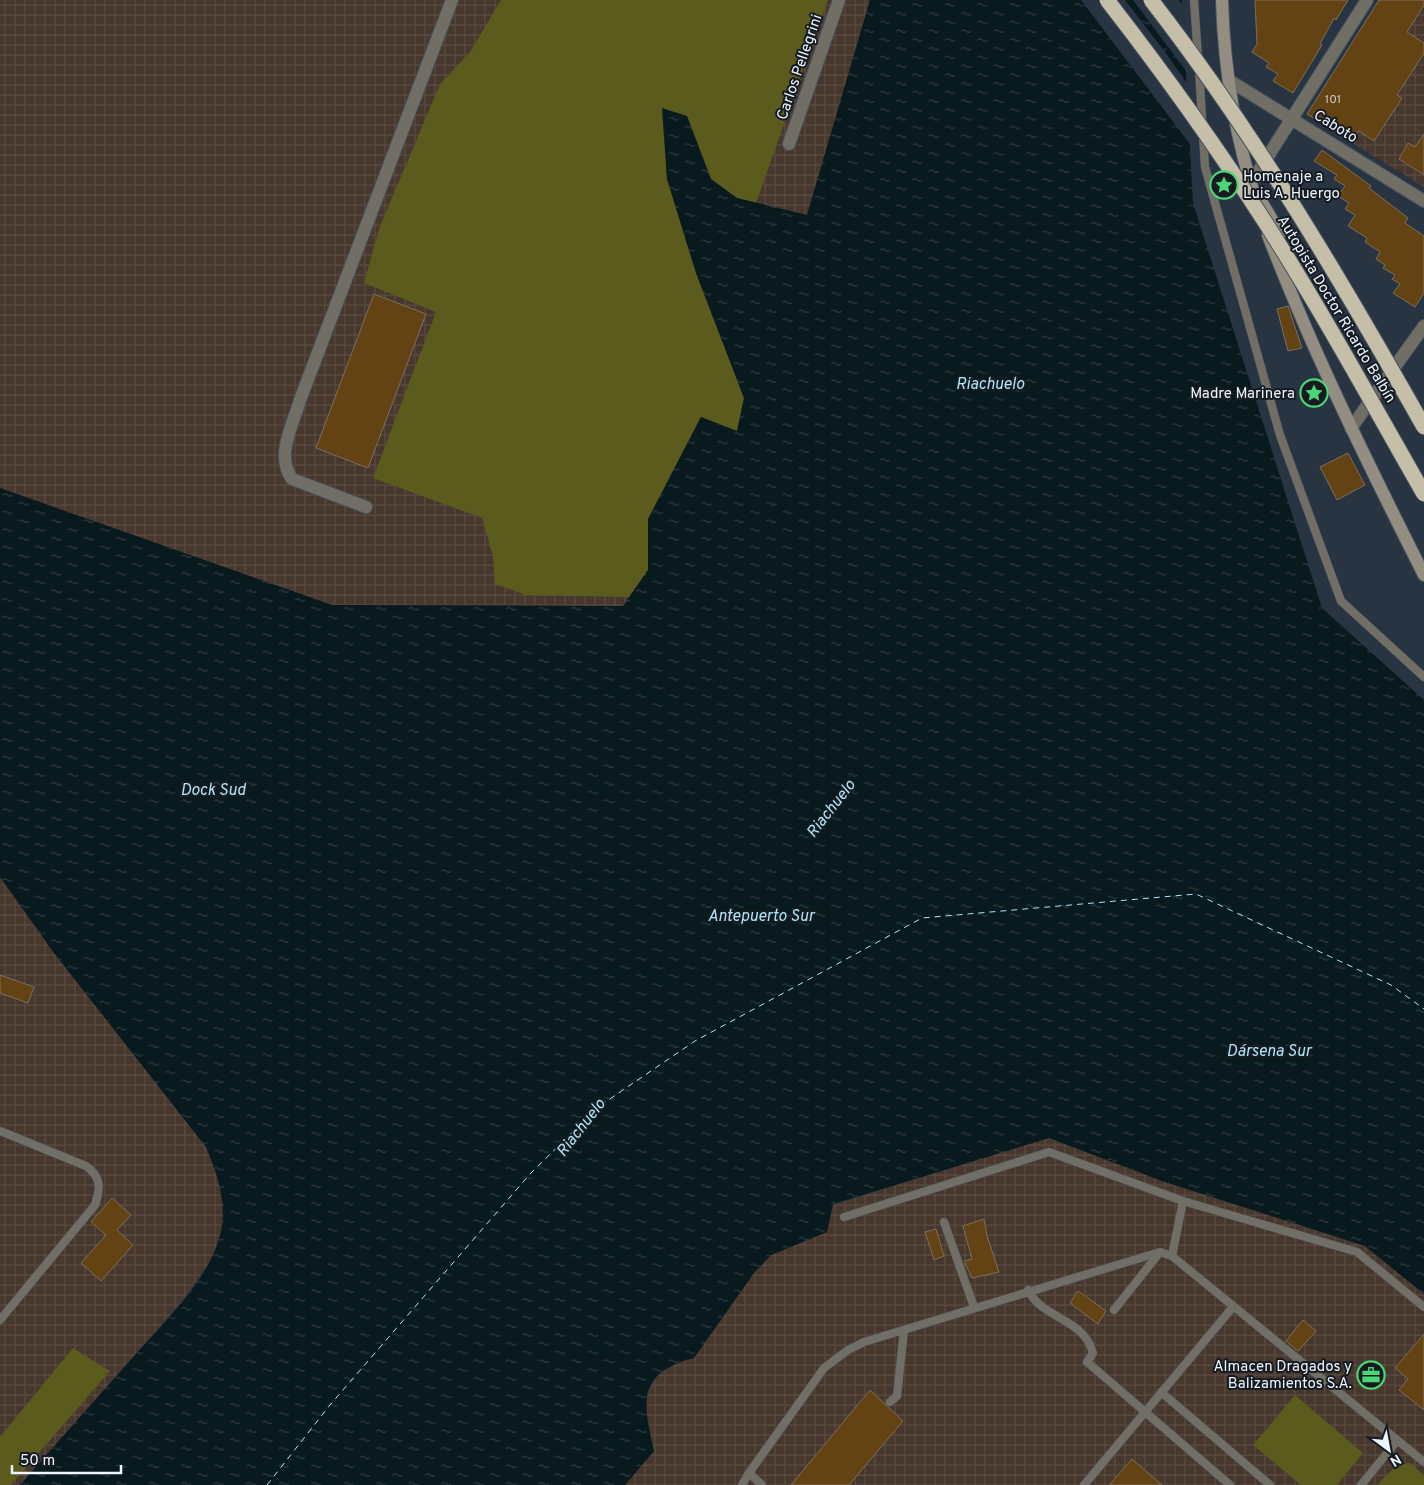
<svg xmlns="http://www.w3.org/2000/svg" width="1424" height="1485" font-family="Overpass,sans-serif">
<defs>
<pattern id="industrial-grid" width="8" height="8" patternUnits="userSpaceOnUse" patternTransform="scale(1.25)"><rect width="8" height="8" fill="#48372d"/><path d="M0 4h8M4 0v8" fill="none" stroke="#5a4b42"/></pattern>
<pattern id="water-ripples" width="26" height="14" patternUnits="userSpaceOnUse" patternTransform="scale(1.25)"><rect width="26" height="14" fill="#091a1f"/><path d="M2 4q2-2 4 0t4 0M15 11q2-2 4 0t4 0" fill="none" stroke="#2d3c41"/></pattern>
</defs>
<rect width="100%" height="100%" fill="#283442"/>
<path fill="url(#industrial-grid)" d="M0 0H870L807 215 737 198 648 570 623 606 332 605 0 488Z
M1381 0H1424V187L1307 115Z
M0 877 54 953 206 1147 218 1177 224 1209 221 1231 213 1257 183 1300 20 1485H0Z
M1049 1138 1162 1181 1365 1246 1424 1294V1485H625L654 1451 645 1413V1394L661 1372 675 1363 694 1358 754 1273 771 1255 827 1232 833 1205Z"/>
<path fill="#5a5b1d" d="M501 0H828L756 203 737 198 711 179 687 116 662 109 667 179 696 273 744 398 737 431 701 417 648 519V570L629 597 526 595 495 584 493 556 482 518 373 478 436 312 364 283 379 229 440 84 470 52Z
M73 1348 110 1371 11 1485H0V1437Z
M1295 1395 1363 1453 1337 1485H1301L1253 1445Z
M1410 1463 1424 1475V1485H1377L1398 1464Z"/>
<path fill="url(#water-ripples)" d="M870 0H1182L1193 203 1322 608 1424 700V1294L1365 1246 1162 1181 1049 1138 833 1204 827 1232 771 1255 754 1273 694 1358C636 1373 643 1402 654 1451L625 1485H20C56 1444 92 1403 128 1363 160 1326 211 1280 221 1231 227 1201 217 1174 206 1147L54 953 0 877V488L332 605 623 606 648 570V519L701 417 737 431 744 398 696 273 667 179 662 108 687 116 711 179 737 198 807 215Z"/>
<path fill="#283442" d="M1081 0H1125L1165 52 1189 86 1193 148Z
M1133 0H1179L1185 8 1189 75Z"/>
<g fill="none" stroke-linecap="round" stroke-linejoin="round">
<path stroke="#aee7f8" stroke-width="1" stroke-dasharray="6 5" stroke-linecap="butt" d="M267 1485 330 1405 530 1174 598 1107 695 1041 922 918 1196 894 1391 985 1424 1009"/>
</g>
<path fill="#634313" stroke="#7b6e5d" d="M1255 0H1348L1336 20 1334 18 1320 44 1322 45 1293 93 1273 81 1278 74 1266 67 1269 63 1252 52 1257 44Z
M1379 0H1424V5L1407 32 1424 43V53L1397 95 1402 98 1374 141 1359 131 1356 135 1344 128 1340 135 1307 114Z
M1424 134V175L1399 159 1408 143 1415 147Z
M1322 150 1371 186 1369 188 1408 218 1405 223 1424 236V293L1415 307 1393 293 1400 284 1392 279 1395 275 1383 268 1385 265 1376 259 1380 252 1365 242 1367 238 1348 226 1355 215 1345 209 1349 203 1338 196 1345 186 1334 179 1337 175 1314 161Z
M374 294 426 314 368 468 316 448Z
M1288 306 1302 348 1288 351 1277 309Z
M1348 453 1365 485 1337 500 1320 467Z
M0 975 34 987 28 1003 0 993Z
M112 1198 131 1215 117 1230 133 1245 101 1281 81 1263 106 1235 91 1222Z
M984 1219 987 1236 999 1272 972 1278 964 1261 972 1259 963 1226Z
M936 1229 944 1256 934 1260 925 1232Z
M1078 1291 1106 1311 1098 1324 1070 1303Z
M1303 1320 1316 1331 1298 1351 1286 1341Z
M1424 1334V1410L1399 1390 1408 1379 1395 1368Z
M870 1390 903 1421 849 1485H791Z
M1132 1459 1162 1485H1109Z"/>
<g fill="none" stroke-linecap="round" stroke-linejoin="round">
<g stroke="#485360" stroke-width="9">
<path id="lane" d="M1194 0 1198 58
M1199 69 1205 167 1280 435 1341 601 1424 677
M0 1131 86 1166C101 1177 101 1187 95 1205L0 1320
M1183 1201 1357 1252 1424 1307
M844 1217 1049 1152 1183 1201 1172 1256
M944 1222 974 1307
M1028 1290C1042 1319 1084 1318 1093 1353L1087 1362 1230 1485
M1114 1310 1160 1252
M1161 1392 1270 1485
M890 1402 897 1396 904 1330
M742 1485 749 1473
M762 1485 749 1473 824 1368 848 1350 864 1342 1160 1252 1172 1256 1424 1462
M1084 1485 1233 1307
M1361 1485 1397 1441"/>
</g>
<g stroke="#485360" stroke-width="14">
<path id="street" d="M1230 81 1424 201
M789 144 839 0
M1251 183 1367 0
M1351 428 1424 326
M366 507 292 479C275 455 293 425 300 400L452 0"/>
</g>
<g stroke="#485360" stroke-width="14">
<path id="secondary" d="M1222 0C1224 68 1236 141 1258 206
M1258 196 1280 233
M1268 235C1312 351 1368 464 1424 575"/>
</g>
<use href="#lane" stroke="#706e65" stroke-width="8"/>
<use href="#street" stroke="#706e65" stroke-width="12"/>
<use href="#secondary" stroke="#938e81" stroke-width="12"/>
<g stroke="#485360" stroke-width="17" stroke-linecap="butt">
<path id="highway-bridge" d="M1107 0C1163 72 1216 146 1265 222 1322 311 1372 403 1424 494
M1151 0C1255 134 1341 280 1424 427"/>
</g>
<use href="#highway-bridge" stroke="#c5bea9" stroke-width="15"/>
</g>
<defs>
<g id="sight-ring" transform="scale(1.4375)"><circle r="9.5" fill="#161b22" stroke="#4cd676" stroke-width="1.5"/><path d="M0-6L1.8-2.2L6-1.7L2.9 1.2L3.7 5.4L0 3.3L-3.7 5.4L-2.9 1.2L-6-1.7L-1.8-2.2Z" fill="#4cd676"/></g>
<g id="office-ring" transform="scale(1.4375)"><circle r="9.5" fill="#161b22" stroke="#4cd676" stroke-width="1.5"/><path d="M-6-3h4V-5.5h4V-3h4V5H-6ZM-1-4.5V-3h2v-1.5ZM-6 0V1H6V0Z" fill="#4cd676"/></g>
</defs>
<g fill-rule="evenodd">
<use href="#sight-ring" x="1224" y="185"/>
<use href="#sight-ring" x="1314" y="393"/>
<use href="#office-ring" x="1371" y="1375"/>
</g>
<g text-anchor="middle" stroke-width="4" stroke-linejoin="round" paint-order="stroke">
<g font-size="12" fill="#cac8c3">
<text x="1333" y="103">101</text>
</g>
<g font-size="15" fill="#edf5fe" stroke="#161b22">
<text transform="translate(799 67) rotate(-71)" y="5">Carlos Pellegrini</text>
<text transform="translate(1336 126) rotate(32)" y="5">Caboto</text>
<text transform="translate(1337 309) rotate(59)" y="5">Autopista Doctor Ricardo Balbín</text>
</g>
<g font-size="15" fill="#edf5fe" stroke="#161b22" text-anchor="end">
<text x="1243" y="181" text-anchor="start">Homenaje a<tspan x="1243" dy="17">Luis A. Huergo</tspan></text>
<text x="1295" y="398">Madre Marinera</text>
<text x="1352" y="1371">Almacen Dragados y<tspan x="1352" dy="17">Balizamientos S.A.</tspan></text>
</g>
<g font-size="16" font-style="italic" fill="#aee7f8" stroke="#161b22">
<text x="990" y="389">Riachuelo</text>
<text x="213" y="795">Dock Sud</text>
<text transform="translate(830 808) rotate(-52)" y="6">Riachuelo</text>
<text x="761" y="921">Antepuerto Sur</text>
<text x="1269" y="1056">Dársena Sur</text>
<text transform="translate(580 1127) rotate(-52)" y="6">Riachuelo</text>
</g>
</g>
<g transform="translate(1389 1450) rotate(148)" stroke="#161b22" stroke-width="4" paint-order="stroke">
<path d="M0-4L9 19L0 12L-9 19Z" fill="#edf5fe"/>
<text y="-8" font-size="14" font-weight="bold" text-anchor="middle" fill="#edf5fe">N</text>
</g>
<path d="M12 1465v8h109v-8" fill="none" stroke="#edf5fe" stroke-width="2.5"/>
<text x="20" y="1465" font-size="15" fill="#edf5fe" stroke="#161b22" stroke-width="4" paint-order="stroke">50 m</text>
</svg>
